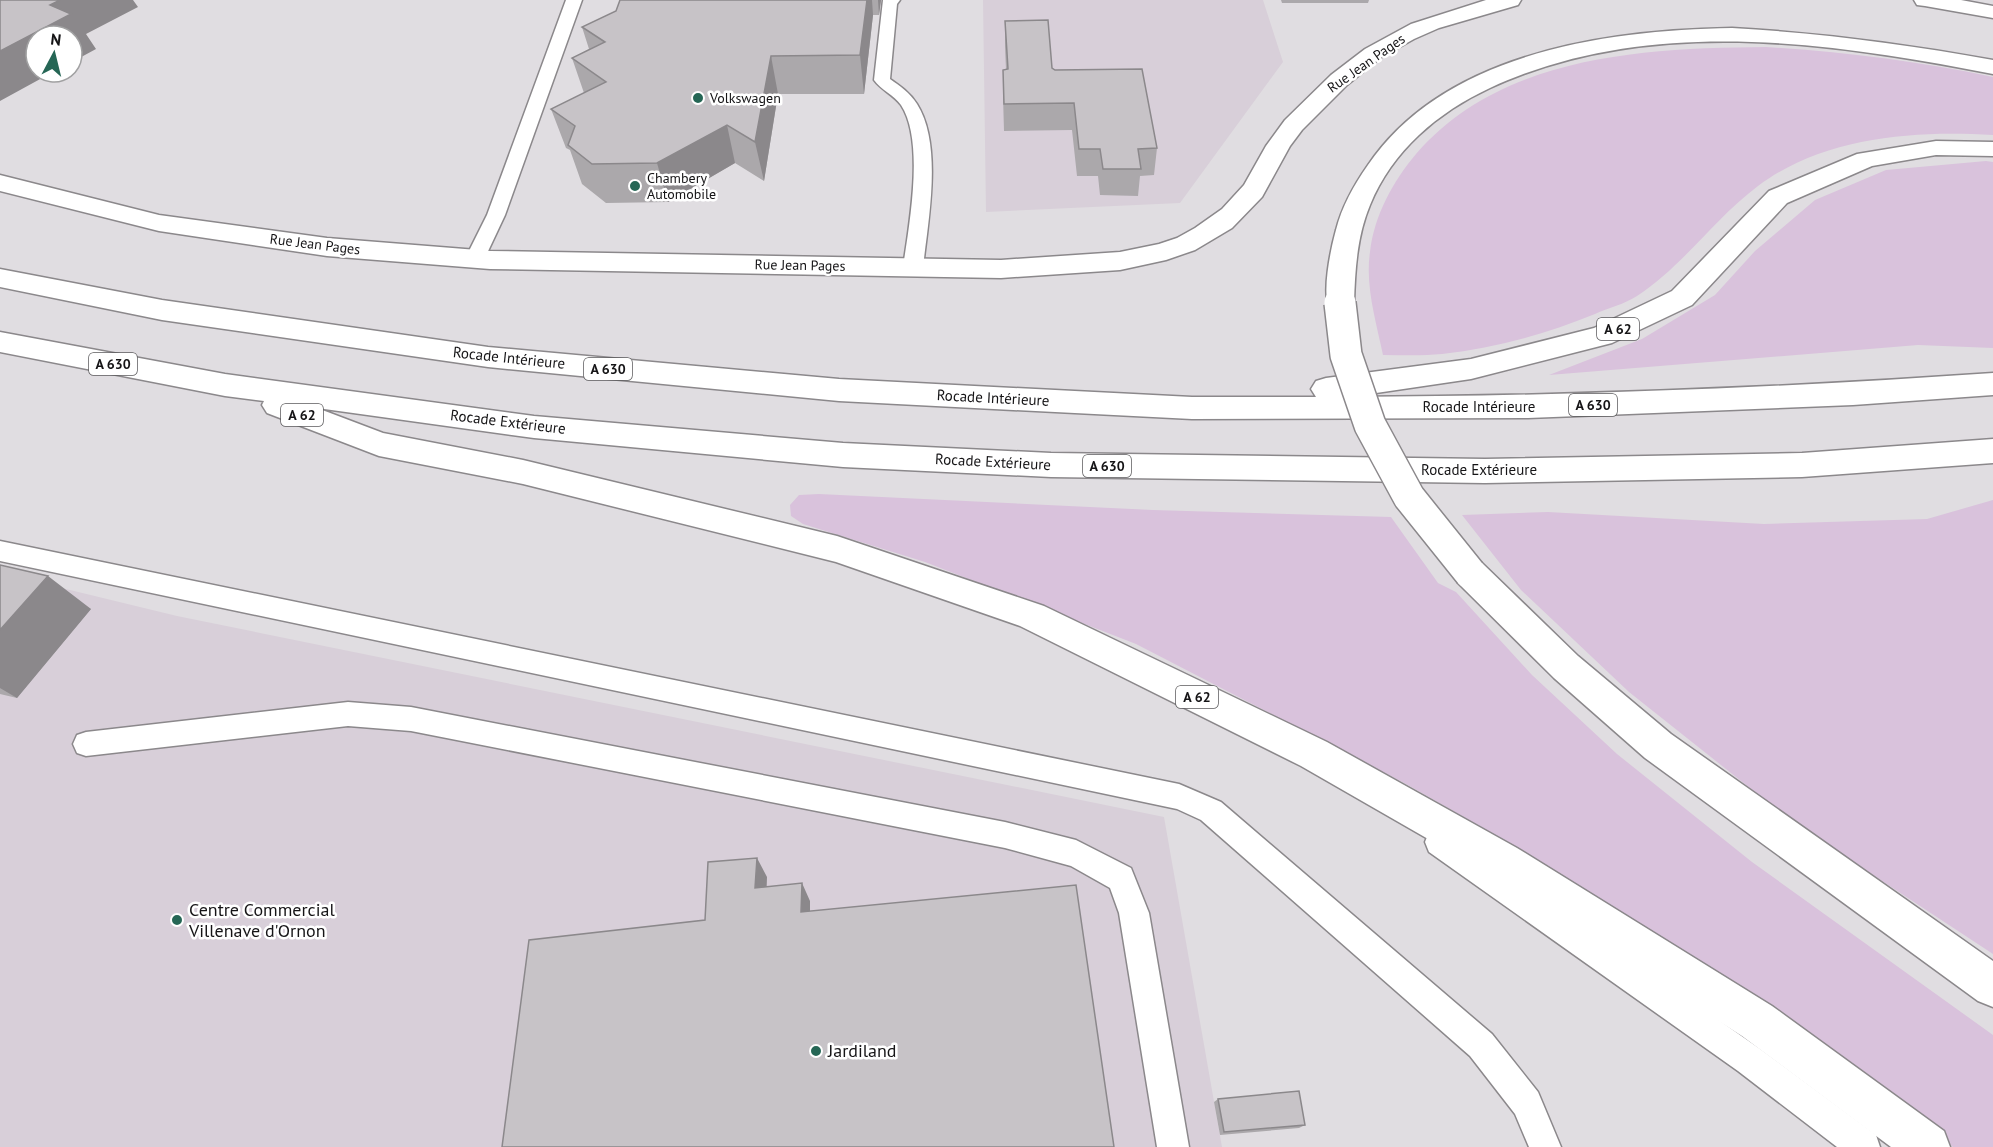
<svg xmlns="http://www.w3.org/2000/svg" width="1993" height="1147" font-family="'PT Sans',sans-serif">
<rect width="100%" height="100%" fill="#e0dde1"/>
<path fill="#d8cfd9" d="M983 0H1263L1283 62 1180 203 986 212Z
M0 573 177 616 1164 817 1222 1147H0Z"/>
<path fill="#d9c2dc" d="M1766 47C1843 52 1918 61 1993 77V135C1914 130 1823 137 1758 186 1714 219 1683 266 1637 296 1625 304 1608 308 1595 314 1546 334 1495 348 1442 354 1422 356 1402 355 1383 355 1376 321 1365 286 1370 252 1374 216 1393 181 1416 154 1501 55 1645 48 1766 47Z
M1986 161 1993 162V348L1918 345 1549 375 1642 339 1715 295 1755 251 1815 200 1886 170Z
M819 494 1153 510 1391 517 1438 583 1456 592 1532 675 1617 754 1752 862 1993 1035V1147H1953L1808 1040 1660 939 1523 851 1406 784 1314 736 1136 644 925 562 803 524 791 516 790 505 799 495Z
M1993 500V954L1794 823 1629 692 1521 590 1462 515 1548 512 1764 524 1927 519Z"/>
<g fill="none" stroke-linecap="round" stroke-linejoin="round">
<g stroke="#8b888b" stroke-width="3">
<path id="lane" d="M566 0H582L505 215 482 264 475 265 468 264 465 259 487 215Z
M883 0H900L897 4 890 79C900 86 910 93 917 104 943 145 928 221 923 267L920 272 913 274 906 272 903 267C909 226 925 141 901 105 894 95 881 90 874 80Z
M0 541 1179 784 1221 802 1492 1034 1538 1092 1561 1147H1529L1515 1114 1470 1056 1201 820 1177 809 0 561Z
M348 702 411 707 1005 822 1076 840 1131 868 1149 913 1189 1147H1157L1119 913 1110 888 1071 866 1005 848 411 731 348 726 86 756 77 753 73 744 77 735 86 732Z
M1439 828 1449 832 1760 1049 1876 1135 1880 1147H1837L1738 1071 1429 852 1425 842 1429 832Z"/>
</g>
<g stroke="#8b888b" stroke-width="3">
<path id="street" d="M1486 0H1521L1518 5 1439 28 1414 39 1380 58 1347 85 1302 130 1290 146 1262 197 1232 228 1195 250 1166 260 1120 270 1001 278 490 269 327 256 159 231 0 191V175L159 215 327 238 490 251 1001 260 1120 252 1159 244 1177 238 1195 228 1222 209 1244 185 1266 146 1285 120 1331 75 1365 49 1411 24Z
M1914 0H1961L1993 6V18L1925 6 1917 5Z"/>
</g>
<g stroke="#8b888b" stroke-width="3">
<path id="highway" d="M1732 28C1820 33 1906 44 1993 60V74C1829 42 1647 15 1490 88 1438 112 1392 151 1370 205 1357 236 1355 270 1354 303L1350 310 1340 312 1330 310C1321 294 1331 248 1336 230 1342 206 1354 185 1368 165 1444 53 1606 30 1732 28Z
M1936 141 1993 142V156L1936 155 1872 166 1787 203 1692 305 1612 343 1471 379 1349 397C1564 396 1778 388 1993 373V395L1853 405 1528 418 1192 419 839 401 488 367 162 320 0 287V269L162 300 488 347 839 379 1192 397H1316L1311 389 1316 381 1326 378 1471 359 1594 328 1672 291 1769 191 1857 154Z
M0 332 225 374 534 416 843 443 1051 453 1485 459 1802 453 1993 439V463L1802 477 1485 483 1051 477 843 467 534 438 317 408 383 433 523 460 837 536 1044 606 1327 742 1517 848 1772 1006 1944 1131 1950 1147H1891L1742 1036 1489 874 1301 766 1020 626 836 562 523 484 379 456 267 413 262 405 264 401 225 396 0 352Z
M1470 559 1482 563 1578 656 1671 734 1993 961V1007L1978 1001 1645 758 1554 678 1458 583 1454 573 1458 563Z"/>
</g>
<use href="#lane" fill="#fff" fill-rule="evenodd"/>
<use href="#street" fill="#fff" fill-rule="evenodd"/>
<use href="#highway" fill="#fff" fill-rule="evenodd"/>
<g stroke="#8b888b" stroke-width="34" stroke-linecap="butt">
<path id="highway-bridge" d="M1340 303 1346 355 1370 425 1409 497 1470 573"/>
</g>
<use href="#highway-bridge" stroke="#fff" stroke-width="31"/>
</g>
<path fill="#aba8ab" d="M620 0H881L879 15H873L864 94H778L764 181 735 163 668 202 606 203 582 184 570 150 566 148 551 109 584 93 572 58 589 49 582 27 616 11Z
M1281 0H1369L1368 3H1282Z
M1005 21 1052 68 1157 148 1154 175 1140 176 1138 196 1100 195 1098 176H1077L1072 130 1004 131 1003 96V70L1006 69 1005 47Z
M0 565 91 609 17 698 0 694Z
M1218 1099 1305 1125 1299 1128 1220 1135 1214 1102Z"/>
<path fill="#8b888b" d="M60 0H133L138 7 86 34 96 49 72 62V36H36V72H53L0 101V51L50 5Z
M867 0H872L873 15 864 94 860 55Z
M878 0H881L879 15Z
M771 56 778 94 764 181 755 142Z
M727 125 735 163 668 202 657 163Z
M48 576 91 609 17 698 0 688V630Z
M757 858 767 877 766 906 755 888Z
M802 883 810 901V929L801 912Z"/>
<path fill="#c7c3c7" stroke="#8b888b" stroke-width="1.5" d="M0 0H60L50 5 71 14 0 51Z
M620 0H867L860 55 771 56 755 142 727 125 657 163 592 164 568 145 575 126 551 109 606 82 572 58 605 42 582 27 616 11Z
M1048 20 1052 68 1055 70 1142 69 1157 148 1138 149 1141 169H1103L1100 149H1079L1074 103 1004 104 1003 70 1008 69 1005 21Z
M0 565 48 576 0 630Z
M757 858 755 888 802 883 801 912 1076 885 1114 1147H502L529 940 705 920 708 862Z
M1299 1091 1305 1125 1224 1132 1218 1099Z"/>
<g fill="#256655" stroke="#fff" stroke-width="2">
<circle cx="698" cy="98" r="6"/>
<circle cx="635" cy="186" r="6"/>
<circle cx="177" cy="920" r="6"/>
<circle cx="816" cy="1051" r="6"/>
</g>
<g text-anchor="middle" stroke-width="5" stroke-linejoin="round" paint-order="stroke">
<g font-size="14" fill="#151416" stroke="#fff">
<text transform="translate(1366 63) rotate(-35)" y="5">Rue Jean Pages</text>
<text transform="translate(315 244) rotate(7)" y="5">Rue Jean Pages</text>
<text transform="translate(800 265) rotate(1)" y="5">Rue Jean Pages</text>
</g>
<g font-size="14" fill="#151416" stroke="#fff" text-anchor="start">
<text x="710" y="103">Volkswagen</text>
<text x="647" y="183">Chambery<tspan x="647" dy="16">Automobile</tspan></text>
</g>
<g fill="#fff" stroke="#5b5a5c" stroke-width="1.5">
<rect x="1597" y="318" width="42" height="22" rx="4.5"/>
<rect x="89" y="353" width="48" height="22" rx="4.5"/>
<rect x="584" y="358" width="48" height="22" rx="4.5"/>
<rect x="1569" y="394" width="48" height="22" rx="4.5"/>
<rect x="281" y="404" width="42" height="22" rx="4.5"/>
<rect x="1083" y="455" width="48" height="22" rx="4.5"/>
<rect x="1176" y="686" width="42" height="22" rx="4.5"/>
</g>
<g font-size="14" font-weight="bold" fill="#151416">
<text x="1618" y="334">A 62</text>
<text x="113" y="369">A 630</text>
<text x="608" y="374">A 630</text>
<text x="1593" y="410">A 630</text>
<text x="302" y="420">A 62</text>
<text x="1107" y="471">A 630</text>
<text x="1197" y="702">A 62</text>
</g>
<g font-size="15" fill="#151416" stroke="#fff">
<text transform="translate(509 358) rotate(6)" y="5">Rocade Intérieure</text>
<text transform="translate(993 398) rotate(3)" y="5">Rocade Intérieure</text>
<text x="1479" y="412">Rocade Intérieure</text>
<text transform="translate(508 422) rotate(7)" y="5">Rocade Extérieure</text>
<text transform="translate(993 462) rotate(3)" y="5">Rocade Extérieure</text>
<text x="1479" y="475">Rocade Extérieure</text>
</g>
<g font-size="18" fill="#151416" stroke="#fff" text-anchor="start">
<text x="189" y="916">Centre Commercial<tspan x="189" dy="21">Villenave d'Ornon</tspan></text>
<text x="828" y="1057">Jardiland</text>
</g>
</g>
<g transform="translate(54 54) rotate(7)"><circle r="28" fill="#ffffff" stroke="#a1a1a2" stroke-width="1.5"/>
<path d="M0-4.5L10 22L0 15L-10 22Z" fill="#256655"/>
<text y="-9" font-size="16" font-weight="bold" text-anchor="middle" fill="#151416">N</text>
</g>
</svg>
